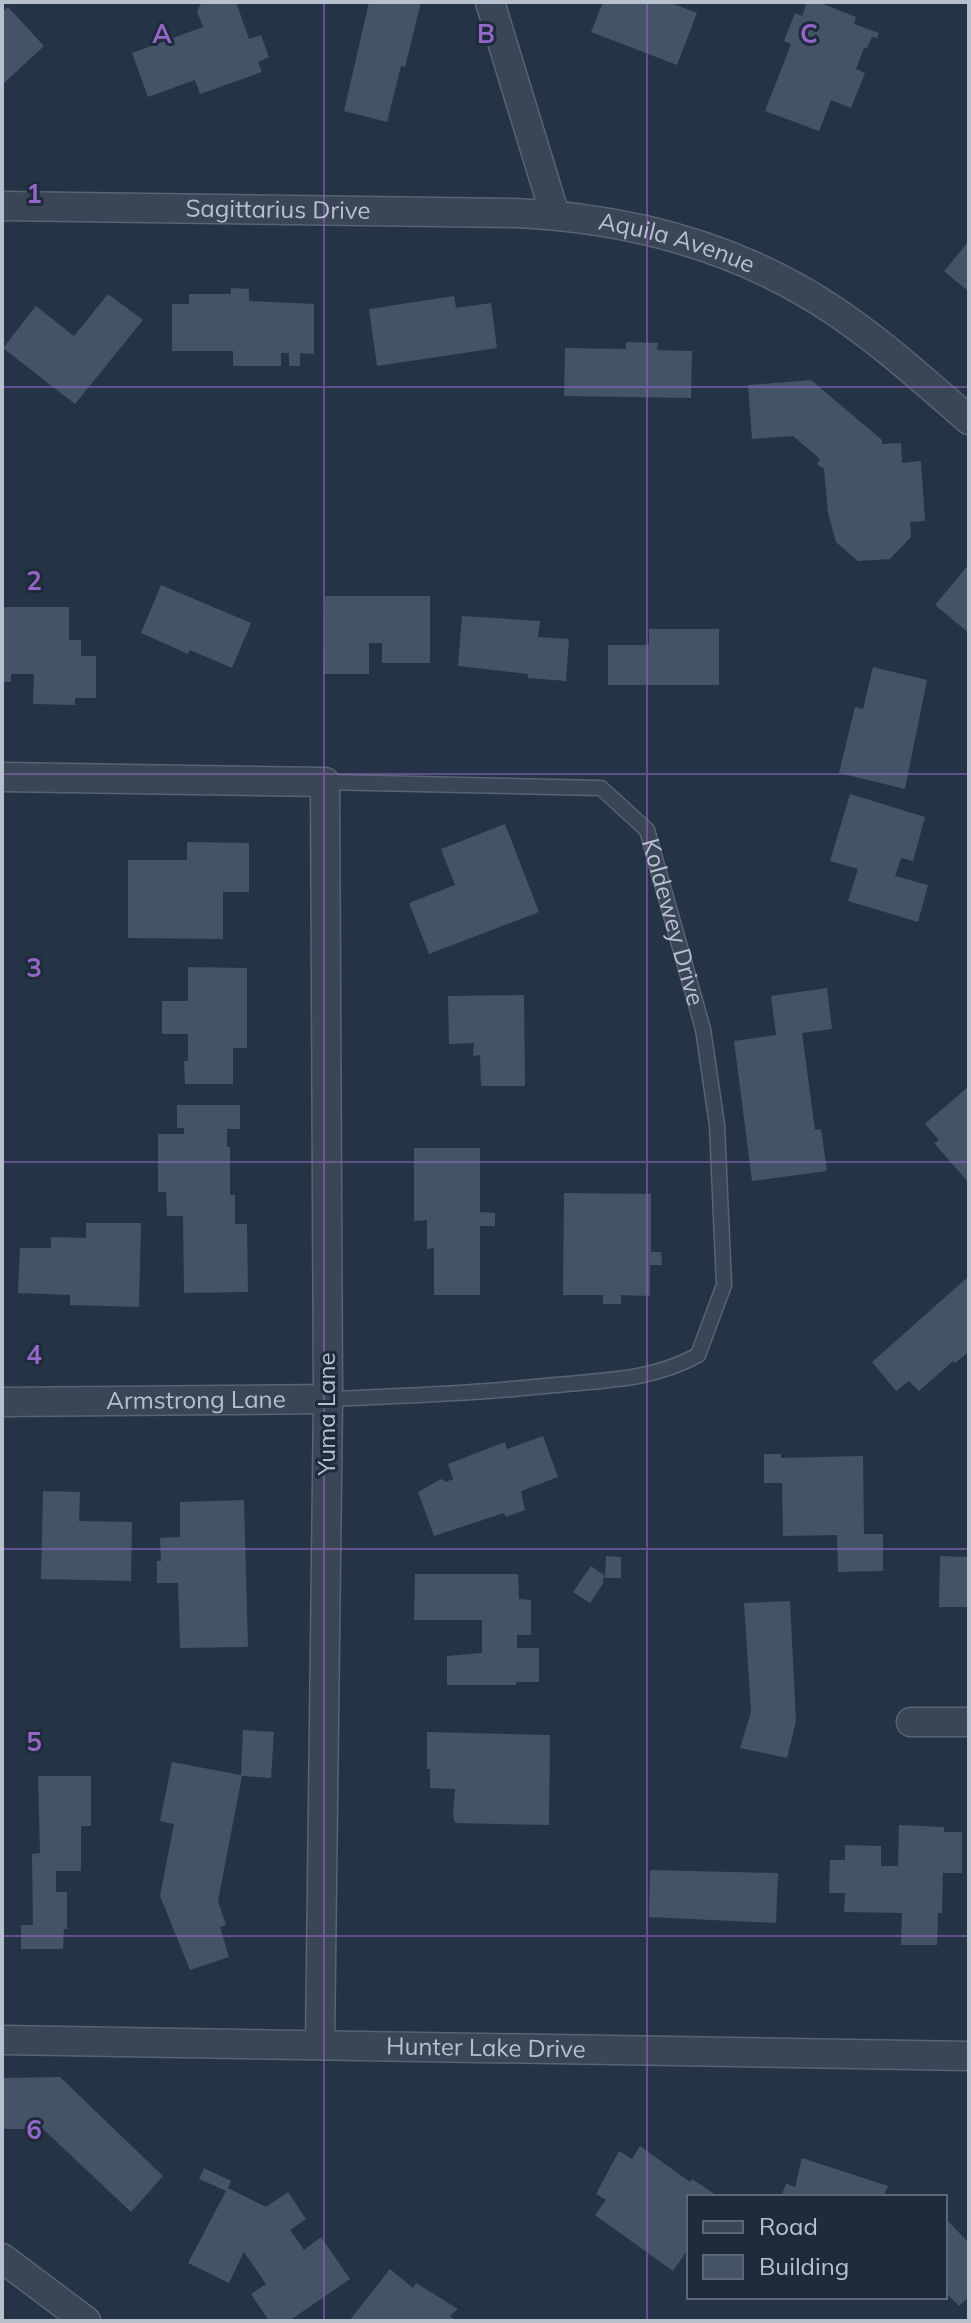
<svg xmlns="http://www.w3.org/2000/svg" width="971" height="2323" font-family="Mulish,sans-serif">
<rect width="100%" height="100%" fill="#253346"/>
<path fill="#445368" d="M202 2H236L249 39 261 35 269 57 258 62 262 72 200 94 195 80 148 97 132 53 203 27 197 11Z
M369 2H421L405 67 401 66 387 122 344 111Z
M603 2H669L697 13 677 65 591 32Z
M807 2H818L856 17 854 24 879 33 877 38 872 37 867 48H864L856 69 865 73 851 108 831 100 819 131 765 111 791 44 784 41 795 13 802 16Z
M8 7 44 46 2 85V12Z
M969 241V292L944 271Z
M231 288 249 289V301L314 304V354L300 353V366H289V353H281V366H233V351H172V304H189V294H231Z
M108 294 143 320 75 404 3 348 36 306 74 336Z
M454 296 456 308 491 303 497 348 377 366 369 309Z
M626 342 658 343 657 350 692 351 691 398 564 396 565 348 626 349Z
M811 380 882 440V444L901 443 902 463 921 461 925 521 910 522 911 537 890 559 858 561 836 542 828 513 824 469 817 464 820 459 793 436 752 439 748 385Z
M969 564V633L935 605Z
M161 585 251 623 232 668 190 650 188 654 141 633Z
M325 596H430V663H382V643H369V674H324Z
M2 607H69V640H81V656H96V698H75V705L33 704 34 674H11V682H2Z
M462 616 540 621 538 637 569 639 566 681 528 678V674L458 666Z
M649 629H719V685H608V645H649Z
M873 667 927 680 905 789 839 773 855 707 863 709Z
M850 794 925 817 913 861 901 858 895 876 928 885 918 922 848 901 858 869 830 861Z
M505 824 539 912 429 954 409 903 455 885 441 849Z
M187 842 249 843V892H223V939L128 938V860H187Z
M188 967 247 968V1048H233V1084H185L184 1061H188V1034H162V1001H188Z
M827 988 832 1029 802 1033 815 1130 821 1129 827 1171 752 1181 734 1041 776 1035 771 996Z
M524 995 525 1086H481L480 1055 473 1056 474 1043 449 1044 448 996Z
M969 1086V1183L934 1143 939 1140 925 1124Z
M177 1105H240V1129H227V1147H230V1195H235V1224H247L248 1292 184 1293 183 1216H167L166 1192H158V1134H184V1128H177Z
M414 1148H480V1212L495 1213V1226H480V1295H434V1248L427 1249V1220L414 1221Z
M564 1193 651 1194V1252H661L662 1265H650V1296L621 1295V1304H603V1295H563Z
M86 1223H141L139 1307 70 1305V1295L18 1293 20 1248H51V1237L86 1238Z
M969 1276V1352L955 1363 953 1361 919 1391 909 1381 896 1391 872 1362Z
M543 1436 558 1477 521 1491 525 1510 506 1517 504 1513 434 1536 418 1492 441 1479 446 1482 453 1479 448 1464 505 1442 507 1449Z
M764 1454H781V1458L863 1456 864 1534H883V1571L838 1572 837 1535 783 1536 782 1483H764Z
M43 1491 80 1492 79 1521 132 1522 131 1581 41 1579Z
M244 1500 248 1647 180 1648 178 1583H157V1561H161L160 1538 180 1537V1502Z
M606 1556 621 1557V1578H605Z
M940 1556 969 1557V1607H939Z
M591 1566 605 1576 602 1581 604 1582 590 1603 573 1592Z
M415 1574H518L519 1599 531 1600V1635H517V1648H539V1682H516V1685H447V1656L482 1653V1620H414Z
M790 1601 796 1721 787 1758 740 1748 751 1712 744 1603Z
M243 1730 274 1732 271 1778 242 1776 218 1901 226 1925 220 1927 229 1957 190 1970 160 1896 174 1824 160 1821 172 1762 241 1775Z
M427 1732 550 1735 549 1825 455 1823 453 1815 455 1789 430 1788V1769H427Z
M38 1776H91V1826H81V1871H56V1892H67V1929H64L63 1949H21V1925H33L32 1854 40 1853Z
M899 1825 944 1827V1832H962V1873H943L942 1913H938L937 1945H901L902 1913 844 1912 845 1893H829L830 1860H845V1845L881 1846V1866H898Z
M650 1870 778 1873 776 1923 649 1917Z
M60 2077 163 2176 131 2212 43 2129H2V2078Z
M640 2146 690 2182 692 2179 719 2197H689V2248L673 2271 595 2215 606 2200 596 2194 619 2151 632 2159Z
M802 2158 888 2186 883 2197H781L786 2183 795 2187Z
M204 2168 231 2181 228 2188 266 2207 288 2192 306 2219 290 2230 304 2250 321 2237 350 2279 289 2321H269L251 2294 266 2284 244 2252 229 2283 188 2263 226 2191 199 2179Z
M945 2218 969 2243V2297L959 2306 945 2292Z
M390 2269 413 2288 416 2283 458 2309 450 2316 456 2321H349Z"/>
<g fill="none" stroke-linecap="round" stroke-linejoin="round">
<g stroke="#596372" stroke-width="17">
<g id="service">
<path id="s1" d="M325 782 601 788 647 830 703 1029 717 1125 724 1285 698 1355C653 1380 606 1380 555 1385 479 1393 404 1396 328 1399"/>
</g>
</g>
<g stroke="#596372" stroke-width="31">
<g id="minor">
<path d="M490 2 555 215"/>
<path id="s2" d="M2 206 516 213C626 218 733 245 827 306 878 339 923 380 969 420"/>
<path d="M2 777 325 782 328 1399 320 2045"/>
<path id="s3" d="M2 1402 328 1399"/>
<path d="M911 1722H969"/>
<path id="s4" d="M2 2040 969 2056"/>
<path d="M2 2258 86 2321"/>
</g>
</g>
<use href="#service" stroke="#3a4555" stroke-width="14"/>
<use href="#minor" stroke="#3a4555" stroke-width="28"/>
</g>
<path fill="none" stroke="#9367c5" stroke-width="2" stroke-opacity="0.55" d="M324 2V2321M647 2V2321M2 387H969M2 774H969M2 1162H969M2 1549H969M2 1936H969"/>
<g text-anchor="middle" stroke-width="6" stroke-linejoin="round" paint-order="stroke">
<g font-size="24" fill="#b8c0ce" stroke="#1f2a3b">
<text dy="8" stroke="none"><textPath href="#s2" startOffset="276">Sagittarius Drive</textPath></text>
<text dy="8" stroke="none"><textPath href="#s2" startOffset="678">Aquila Avenue</textPath></text>
<text dy="8" stroke="none"><textPath href="#s1" startOffset="434">Koldewey Drive</textPath></text>
<text dy="8" stroke="none"><textPath href="#s3" startOffset="194">Armstrong Lane</textPath></text>
<text transform="translate(327 1414) rotate(-90)" y="8">Yuma Lane</text>
<text dy="8" stroke="none"><textPath href="#s4" startOffset="484">Hunter Lake Drive</textPath></text>
</g>
</g>
<g font-size="26" text-anchor="middle" font-weight="bold" fill="#9367c5" stroke="#1f2a3b" stroke-width="6" stroke-linejoin="round" paint-order="stroke">
<text x="162" y="43">A</text>
<text x="486" y="43">B</text>
<text x="809" y="43">C</text>
<text x="34" y="203">1</text>
<text x="34" y="590">2</text>
<text x="34" y="977">3</text>
<text x="34" y="1364">4</text>
<text x="34" y="1751">5</text>
<text x="34" y="2139">6</text>
</g>
<rect width="971" height="2323" fill="none" stroke="#b8c0ce" stroke-width="8"/>
<rect x="687" y="2195" width="260" height="104" fill="#1f2a3b" stroke="#5c6676" stroke-width="2"/>
<rect x="703" y="2221" width="40" height="12" fill="#3a4555" stroke="#5c6676" stroke-width="2"/>
<text x="759" y="2235" font-size="24" fill="#b8c0ce">Road</text>
<rect x="703" y="2255" width="40" height="24" fill="#445368" stroke="#5c6676" stroke-width="2"/>
<text x="759" y="2275" font-size="24" fill="#b8c0ce">Building</text>
</svg>
